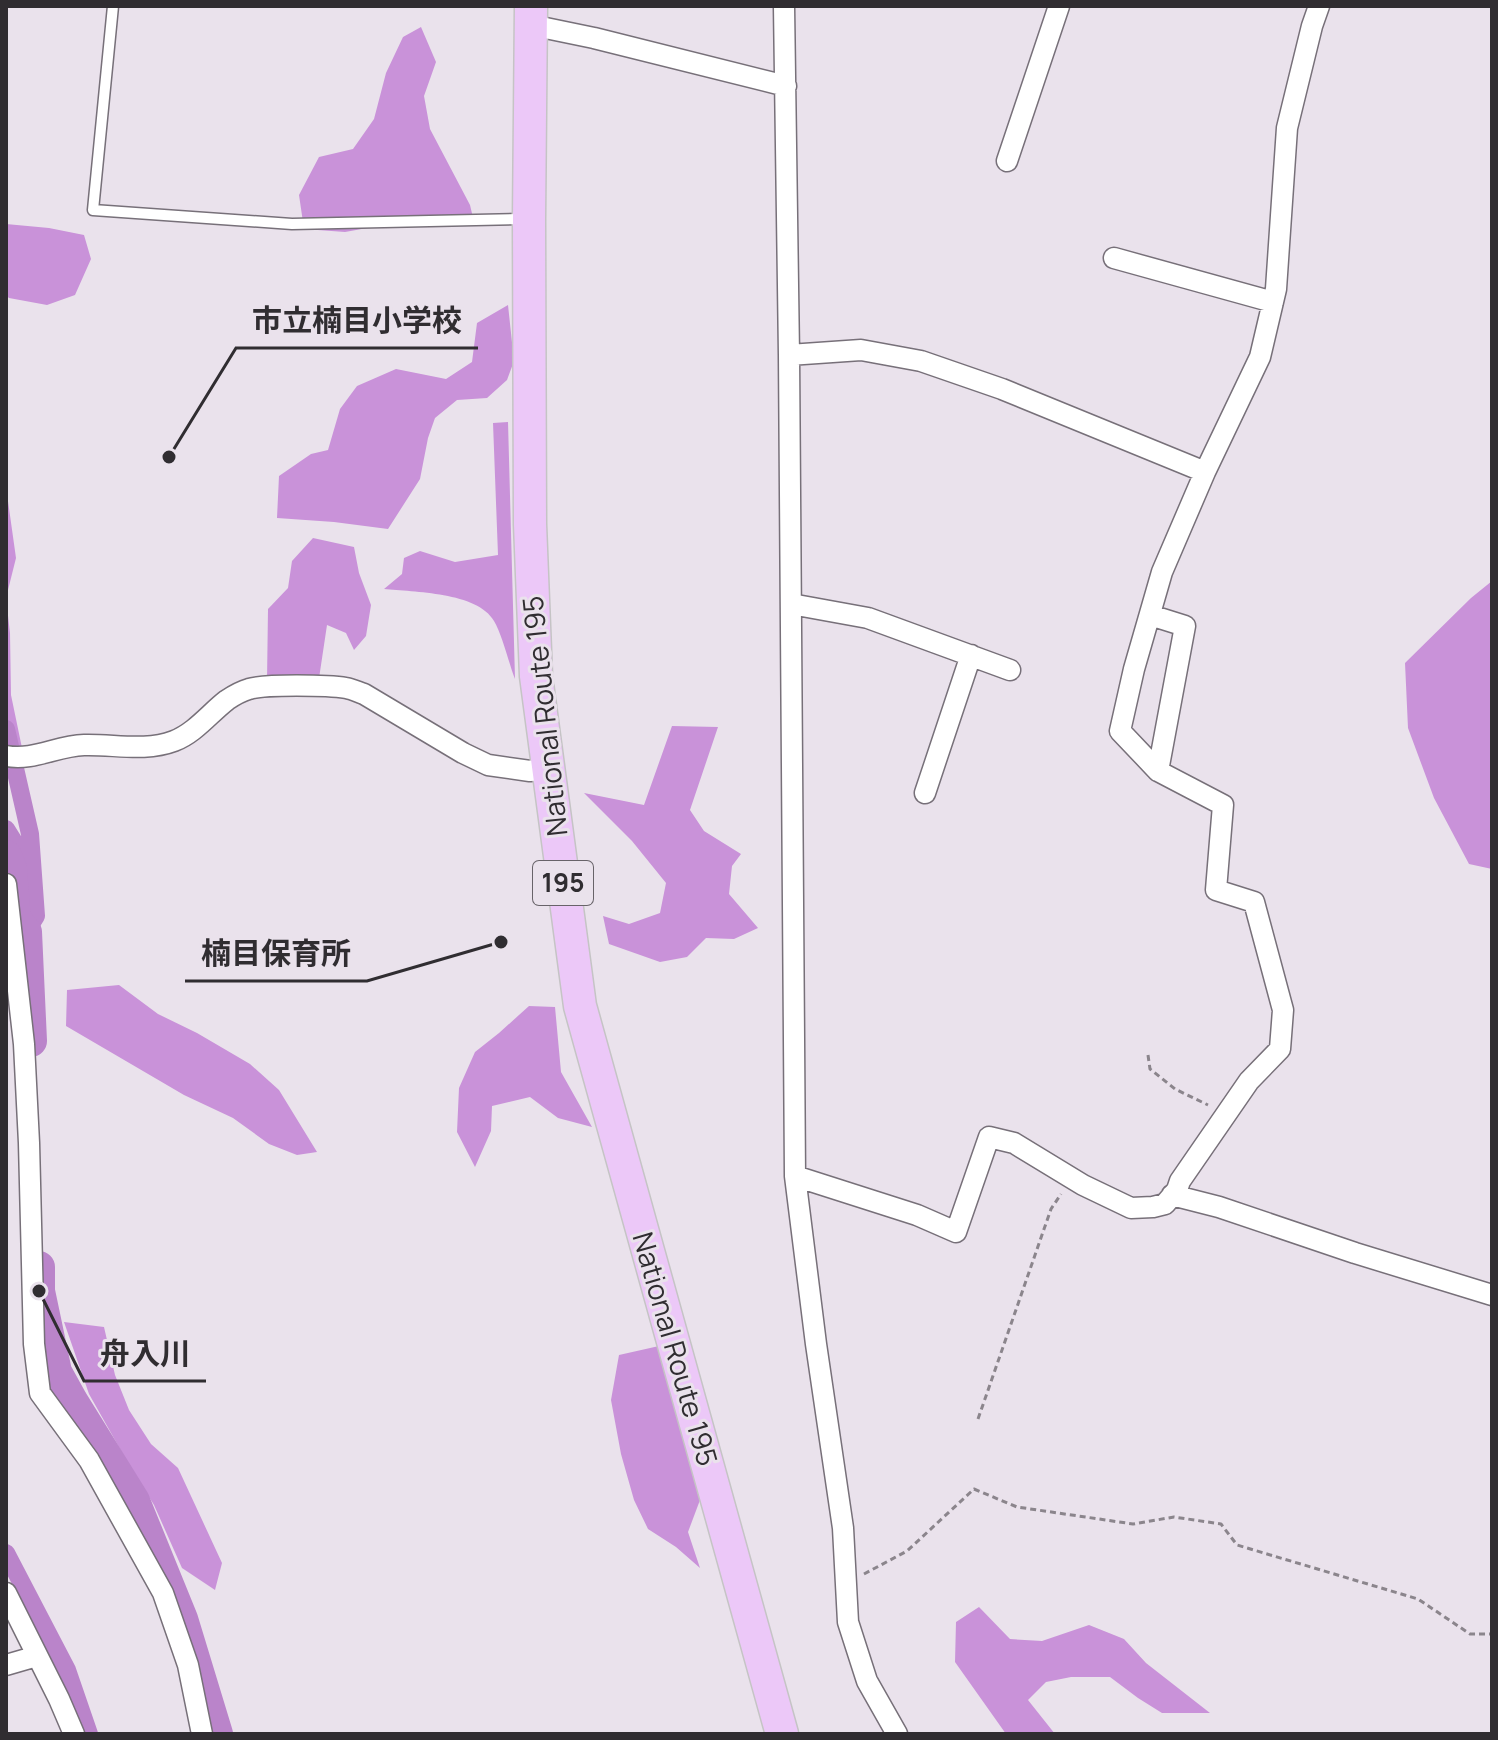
<svg xmlns="http://www.w3.org/2000/svg" width="1498" height="1740" font-family="Manrope,'Noto Sans JP',sans-serif">
<rect width="100%" height="100%" fill="#eae2ec"/>
<path fill="#c992d9" d="M421 27 436 62 424 96 430 129 470 205 474 222 384 225 345 232 304 229 299 195 319 157 353 149 374 119 386 73 403 37Z
M6 224 49 228 84 235 91 259 75 295 47 305 9 298 6 295Z
M508 305 514 361 507 380 487 398 457 400 435 418 428 438 420 479 388 529 334 522 277 518 279 476 311 454 328 450 340 409 357 386 396 369 446 379 472 362 477 323Z
M508 422 515 679C509 664 502 634 494 621 478 592 413 592 384 589L402 574 404 558 420 551 455 562 498 555 493 423Z
M6 487 16 558 6 598 10 633 11 695 22 748 6 745Z
M313 538 354 547 359 573 371 605 366 636 354 650 346 633 327 625 318 685 267 681 268 609 288 588 292 561Z
M1492 581V869L1469 864 1434 798 1408 728 1405 663 1471 598Z
M672 726 718 727 690 810 704 831 741 854 732 866 729 894 758 928 734 939 706 938 687 957 660 962 609 944 603 916 629 924 660 913 666 883 632 841 584 793 644 805Z
M119 985 158 1014 197 1033 250 1064 279 1090 317 1152 297 1155 269 1144 233 1118 184 1095 66 1026 67 990Z
M529 1006 555 1007 561 1072 592 1127 558 1118 530 1097 492 1106 491 1131 475 1167 457 1132 459 1088 475 1052 499 1033Z
M64 1322 104 1327 115 1375 129 1410 151 1444 178 1468 222 1563 215 1590 182 1568 154 1505 128 1463 89 1394Z
M659 1346 700 1500 688 1532 700 1568 676 1547 648 1529 634 1500 621 1454 611 1400 619 1355Z
M979 1607 1010 1639 1042 1641 1089 1625 1124 1639 1146 1663 1210 1713H1162L1138 1698 1110 1677H1071L1046 1682 1028 1700 1055 1734H1006L955 1662 956 1622Z"/>
<g fill="none" stroke-linecap="round" stroke-linejoin="round">
<path stroke="#ba84ca" stroke-width="18" d="M6 729 30 834 36 916 26 932
M6 829 16 845 22 897
M6 1553 67 1670 89 1734"/>
<path stroke="#ba84ca" stroke-width="32" d="M6 856 11 869 15 919 26 932 31 1041
M39 1267V1291L56 1372 72 1401 134 1501 182 1619 217 1734"/>
<g stroke="#777079" stroke-width="13">
<path id="service" d="M113 6 93 210 292 224 523 219"/>
</g>
<g stroke="#777079" stroke-width="23">
<path id="minor" d="M784 6 789 355 795 1176 816 1344 843 1528 848 1622 867 1681 897 1734
M531 25 594 38 786 86
M1007 161 1059 6
M1114 258 1273 302
M789 355 861 350 921 361 1002 389 1205 472
M791 604 868 618 1010 670
M1150 615 1185 626 1158 771
M6 756C34 761 56 746 84 745 114 744 145 752 174 741 195 733 210 713 227 700 233 696 242 691 249 689 264 684 329 685 346 688 352 689 358 692 364 694L463 753 488 765 530 771 548 769
M925 793 971 655
M6 884 24 1044 29 1143 34 1344 40 1393 89 1460 163 1593 188 1665 202 1734
M795 1176 917 1215 956 1232 989 1137 1014 1143 1083 1185 1131 1208 1153 1207 1165 1204 1177 1190 1180 1181 1249 1081 1280 1049 1283 1010 1254 902 1216 890 1223 805 1158 771 1120 731 1134 669 1162 572 1205 472 1260 357 1276 289 1287 128 1312 26 1319 6
M1172 1195 1219 1207 1355 1253 1492 1295
M6 1593 59 1699 74 1734
M6 1665 37 1656"/>
</g>
<g stroke="#c5c4c5" stroke-width="35">
<path id="trunk" d="M531 6 529 219 530 524 536 676 580 1006 782 1734"/>
</g>
<path stroke="#8b858c" stroke-width="3" stroke-dasharray="6 4" stroke-linecap="butt" d="M1148 1055 1150 1069 1175 1089 1208 1105
M978 1419 1051 1209 1061 1194
M864 1574 907 1551 974 1489 1017 1507 1133 1524 1174 1517 1221 1524 1237 1545 1418 1599 1470 1634H1492"/>
<use href="#service" stroke="#fff" stroke-width="10"/>
<use href="#minor" stroke="#fff" stroke-width="20"/>
<use href="#trunk" stroke="#ecc8f8" stroke-width="32"/>
</g>
<g text-anchor="middle" stroke-width="6" stroke-linejoin="round" paint-order="stroke">
<rect fill="#eae2ec" stroke="#686369" stroke-width="2" x="533" y="861" width="60" height="44" rx="6"/>
<g font-size="26" font-weight="bold" fill="#302d31">
<text x="563" y="892">195</text>
</g>
<g font-size="28" fill="#302d31" stroke="#eae2ec">
<text transform="translate(545 716) rotate(-96)" y="10">National Route 195</text>
<text transform="translate(675 1349) rotate(74)" y="10">National Route 195</text>
</g>
</g>
<path fill="none" stroke="#302d31" stroke-width="3" d="M169 457L236 348H478M501 942L367 981H185M39 1291L84 1381H206"/>
<g fill="#302d31" stroke="#eae2ec" stroke-width="3">
<circle cx="169" cy="457" r="8"/>
<circle cx="501" cy="942" r="8"/>
<circle cx="39" cy="1291" r="8"/>
</g>
<g font-size="30" text-anchor="middle" font-weight="bold" fill="#302d31" stroke="#eae2ec" stroke-width="6" stroke-linejoin="round" paint-order="stroke">
<text x="357" y="331">市立楠目小学校</text>
<text x="276" y="964">楠目保育所</text>
<text x="145" y="1364">舟入川</text>
</g>
<rect width="1498" height="1740" fill="none" stroke="#302d31" stroke-width="16"/>
</svg>
